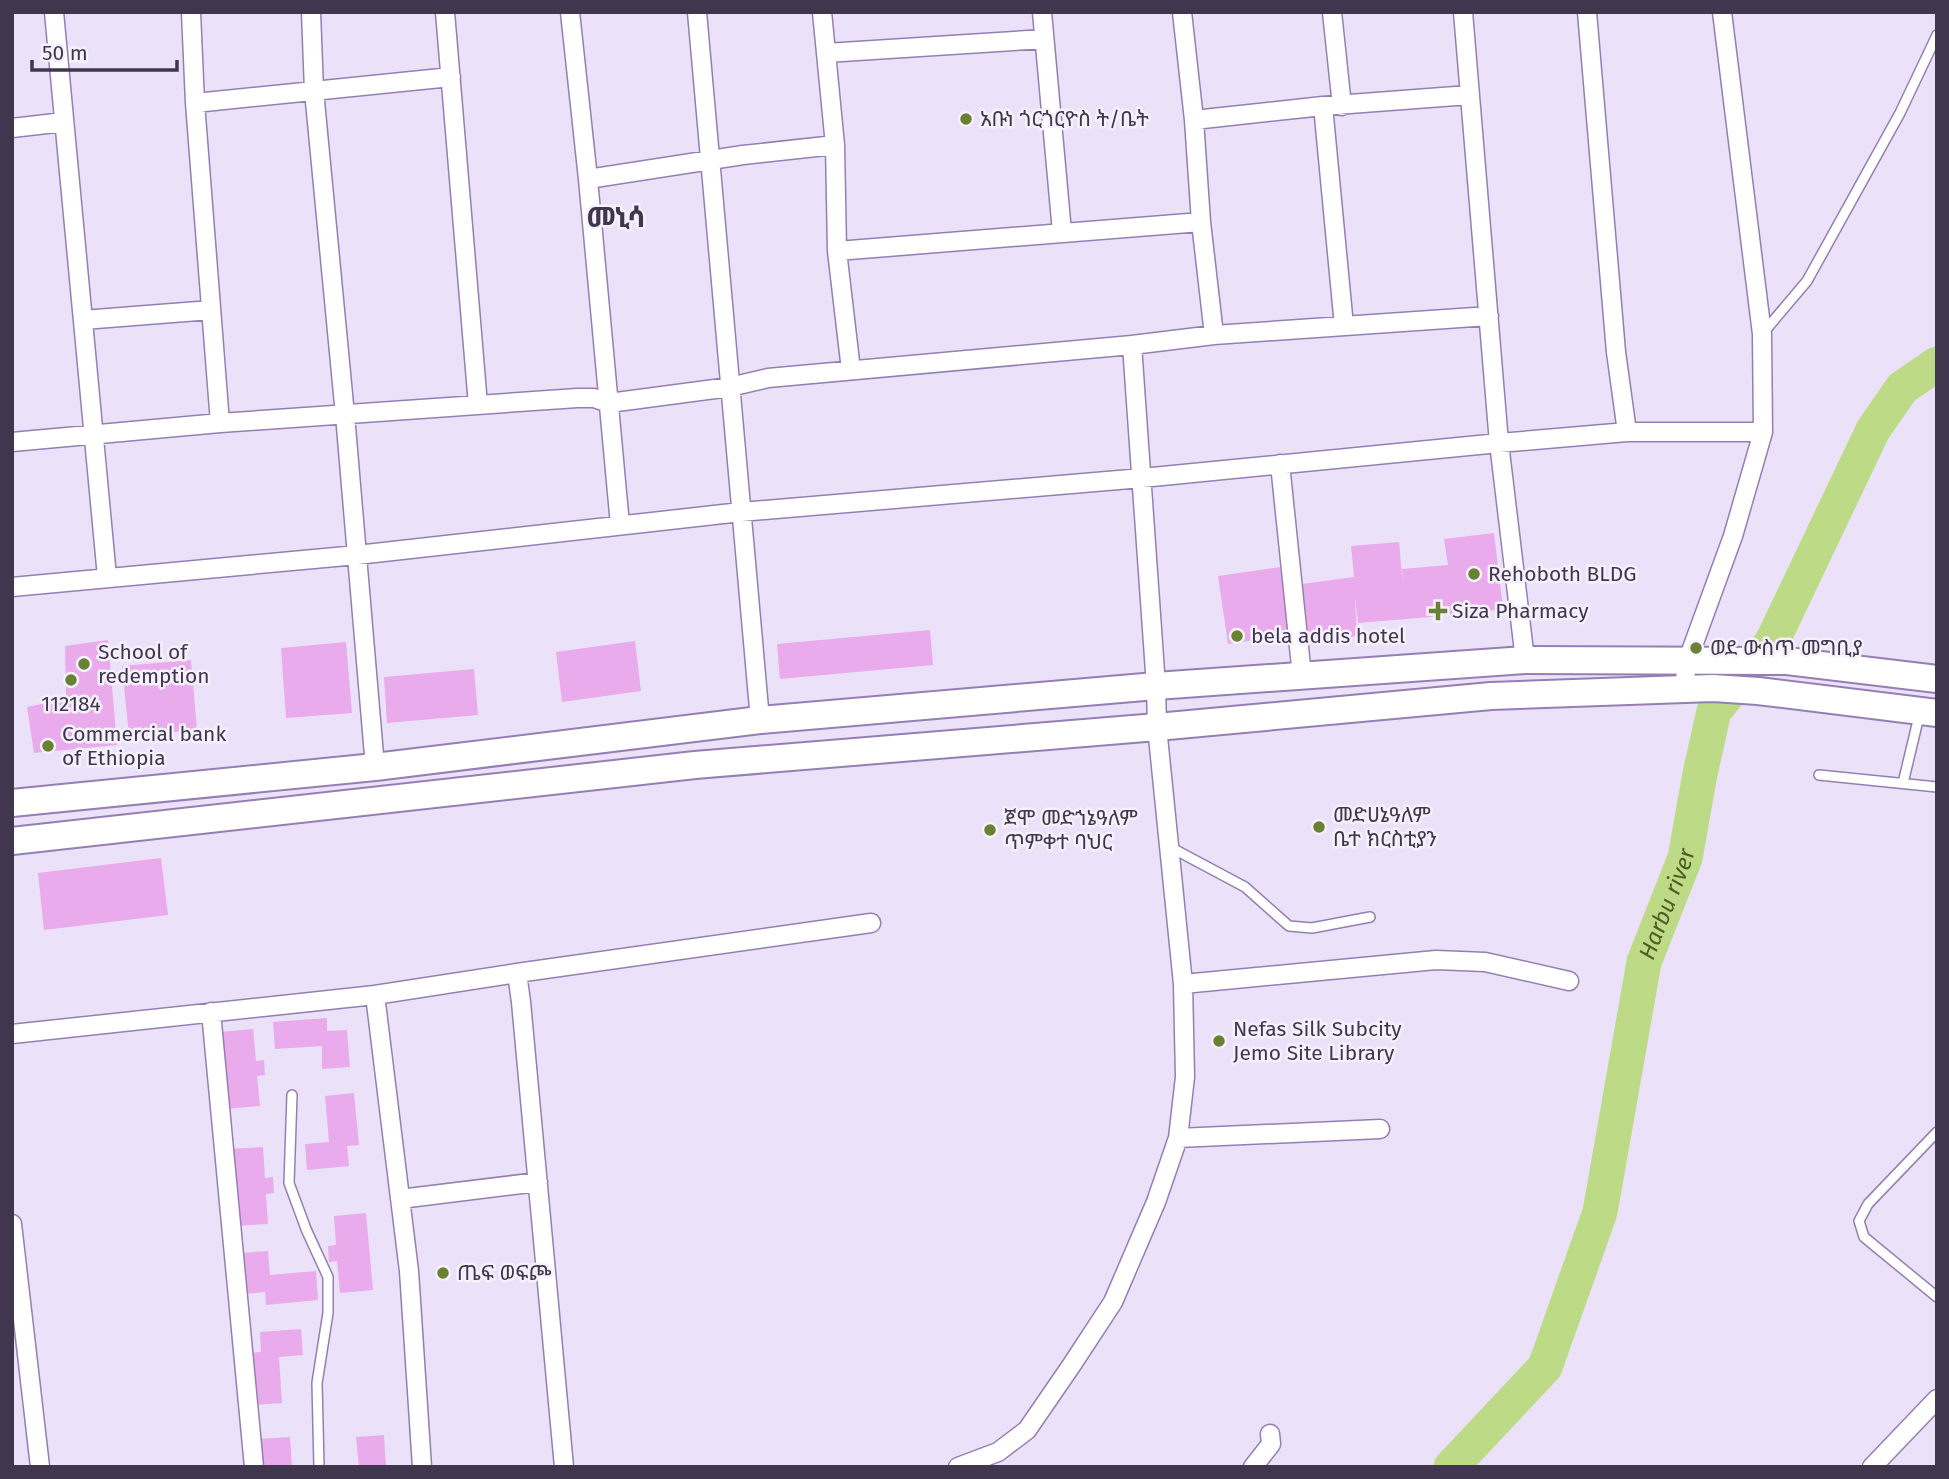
<svg xmlns="http://www.w3.org/2000/svg" width="1949" height="1479" font-family="'Fira Sans','Noto Sans Ethiopic',sans-serif">
<rect width="100%" height="100%" fill="#ebe1f9"/>
<g fill="none" stroke-linecap="round" stroke-linejoin="round">
<path stroke="#bddb87" stroke-width="35" id="s1" d="M1451 1467 1545 1367 1600 1212 1644 962 1685 858 1700 774 1714 711 1772 642 1873 430 1902 388 1937 364"/>
</g>
<path fill="#eaabed" d="M1494 533 1503 609 1454 615 1358 623 1355 597 1357 636 1309 642 1302 584 1354 577 1351 546 1399 542 1403 586 1402 569 1448 565 1444 539Z
M1280 567 1290 635 1228 644 1218 576Z
M930 630 933 665 780 679 777 644Z
M108 640 117 745 34 753 27 707 66 699 65 646Z
M635 641 641 691 562 702 556 652Z
M346 642 352 713 286 718 281 648Z
M191 660 197 730 129 736 122 666Z
M474 669 478 715 387 723 384 677Z
M161 858 168 915 44 930 38 873Z
M327 1018V1031L347 1030 350 1067 322 1069V1046L275 1049 273 1022Z
M253 1029 256 1061 264 1060 265 1075 257 1076 260 1106 227 1109 220 1032Z
M354 1093 359 1145 347 1146 349 1166 307 1170 305 1144 329 1142 325 1096Z
M263 1147 265 1178 273 1177 274 1193 266 1194 268 1224 235 1226 229 1149Z
M366 1213 373 1290 340 1293 337 1261 329 1262 328 1246 336 1245 334 1216Z
M268 1251 270 1275 316 1271 318 1300 266 1305 265 1292 245 1294 241 1253Z
M301 1329 303 1355 279 1357 282 1403 253 1405 249 1353 261 1352 260 1332Z
M384 1435 386 1467H359L356 1437Z
M290 1437 292 1467H259L257 1439Z"/>
<g fill="none" stroke-linecap="round" stroke-linejoin="round">
<g stroke="#967eb4" stroke-width="12">
<path id="service" d="M1763 333 1807 281 1900 113 1937 35
M1819 775 1937 787
M1903 783 1920 712
M1170 847 1245 887 1289 926 1312 928 1370 917
M292 1095 289 1183 306 1229 328 1277V1313L317 1383 319 1467
M1937 1132 1868 1204 1859 1221 1864 1237 1937 1297"/>
</g>
<g stroke="#967eb4" stroke-width="21">
<path id="minor" d="M54 12 107 577
M191 12 195 103 220 423
M311 12 314 91 345 415 375 767
M445 12 478 405
M570 12 588 179 743 155 835 145
M697 12 760 720
M822 12 835 145 837 251 851 370
M1042 12 1062 232
M1332 12 1342 106
M1463 12 1499 443 1525 660
M1587 12 1616 352 1627 432
M826 53 1044 39
M195 103 451 77
M1323 106 1344 326
M1194 120 1323 106 1469 95
M12 128 64 122
M588 179 620 525
M837 251 1201 222
M83 320 211 310
M1214 335 1489 316
M12 442 220 423 577 398H594L609 403 730 387 768 378 1132 345
M1280 464 1302 676
M12 587 357 555 741 512 1142 478 1499 443 1627 432H1763
M1684 689 1687 662 1733 536 1763 432 1762 334 1722 12
M517 973 871 923
M1183 984 1436 960 1485 962 1569 981
M211 1012 254 1467
M12 1034 375 995
M1178 1138 1380 1129
M400 1199 538 1182
M12 1224 40 1467
M422 1467 409 1271 375 995 517 973 521 1002 564 1467
M958 1467 998 1452 1027 1430 1071 1366 1113 1302 1156 1202 1178 1138 1185 1077 1183 984 1157 727 1156 686 1132 345 1214 335 1201 222 1194 120 1182 12
M1253 1467 1271 1444 1270 1434
M1872 1467 1937 1399"/>
</g>
<g stroke="#967eb4" stroke-width="30">
<path id="primary" d="M12 803 375 767 760 720 1156 686 1525 660 1787 661 1937 679
M12 841 695 765 1157 727 1491 696 1713 688 1758 691 1937 713"/>
</g>
<use href="#service" stroke="#fff" stroke-width="9"/>
<use href="#minor" stroke="#fff" stroke-width="18"/>
<use href="#primary" stroke="#fff" stroke-width="26"/>
</g>
<g fill="#688133" stroke="#f6f1fd" stroke-width="2.5">
<circle cx="966" cy="119" r="7"/>
<circle cx="1474" cy="574" r="7"/>
<path d="M1434.5 600.5h7v7h7v7h-7v7h-7v-7h-7v-7h7z"/>
<circle cx="1237" cy="636" r="7"/>
<circle cx="1696" cy="648" r="7"/>
<circle cx="84" cy="664" r="7"/>
<circle cx="71" cy="680" r="7"/>
<circle cx="48" cy="746" r="7"/>
<circle cx="1319" cy="827" r="7"/>
<circle cx="990" cy="830" r="7"/>
<circle cx="1219" cy="1041" r="7"/>
<circle cx="443" cy="1273" r="7"/>
</g>
<g text-anchor="middle" stroke-width="5" stroke-linejoin="round" paint-order="stroke">
<g font-size="21" fill="#40364d" stroke="#f6f1fd" text-anchor="start">
<text x="980" y="126">አቡነ ጎርጎርዮስ ት/ቤት</text>
<text x="1488" y="581">Rehoboth BLDG</text>
<text x="1452" y="618">Siza Pharmacy</text>
<text x="1251" y="643">bela addis hotel</text>
<text x="1710" y="655">ወደ ውስጥ መግቢያ</text>
<text x="98" y="659">School of<tspan x="98" dy="24">redemption</tspan></text>
<text x="71" y="711" text-anchor="middle">112184</text>
<text x="62" y="741">Commercial bank<tspan x="62" dy="24">of Ethiopia</tspan></text>
<text x="1333" y="822">መድሀኔዓለም<tspan x="1333" dy="24">ቤተ ክርስቲያን</tspan></text>
<text x="1004" y="825">ጀሞ መድኀኔዓለም<tspan x="1004" dy="24">ጥምቀተ ባህር</tspan></text>
<text x="1233" y="1036">Nefas Silk Subcity<tspan x="1233" dy="24">Jemo Site Library</tspan></text>
<text x="457" y="1280">ጤፍ ወፍጮ</text>
</g>
<g font-size="23" font-style="italic" fill="#4b5e23" stroke="#f6f1fd">
<text dy="8" stroke="none"><textPath href="#s1" startOffset="618">Harbu river</textPath></text>
</g>
<g font-size="28" font-weight="bold" fill="#40364d" stroke="#f6f1fd">
<text x="616" y="227">መኒሳ</text>
</g>
</g>
<rect width="1949" height="1479" fill="none" stroke="#40364d" stroke-width="28"/>
<path d="M32 60v10h145v-10" fill="none" stroke="#40364d" stroke-width="3.5"/>
<text x="42" y="60" font-size="21" fill="#40364d" stroke="#f6f1fd" stroke-width="5" paint-order="stroke">50 m</text>
</svg>
